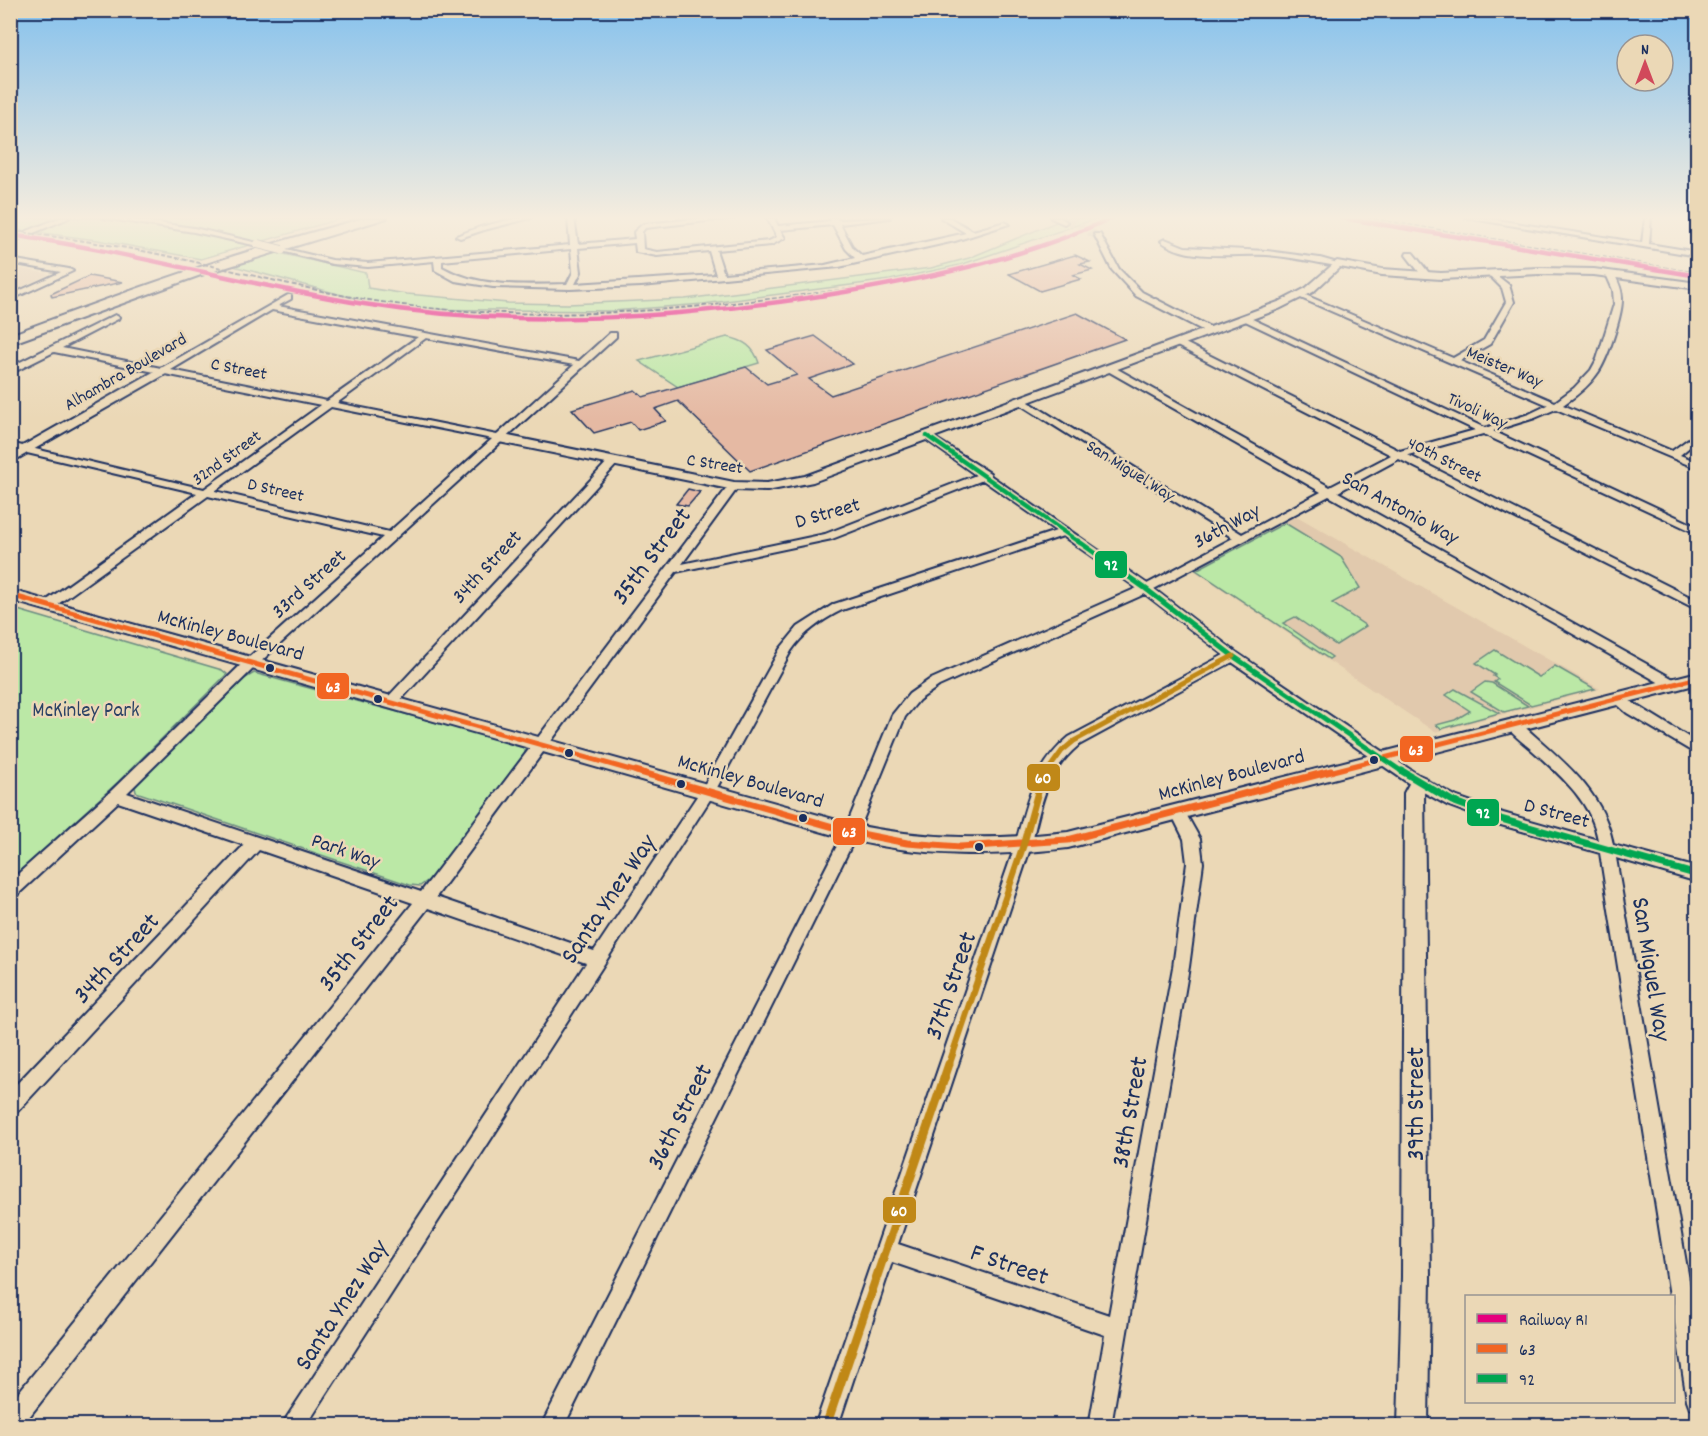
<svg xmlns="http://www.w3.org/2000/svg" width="1708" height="1436" font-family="Dekko,sans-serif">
<rect width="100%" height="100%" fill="#ebd8b6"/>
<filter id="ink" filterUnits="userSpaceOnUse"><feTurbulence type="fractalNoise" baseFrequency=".0167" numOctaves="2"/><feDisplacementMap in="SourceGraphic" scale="12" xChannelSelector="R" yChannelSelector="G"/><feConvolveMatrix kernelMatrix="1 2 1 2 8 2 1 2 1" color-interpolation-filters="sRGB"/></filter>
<g filter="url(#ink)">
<path fill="#e1c9ad" d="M11 267 49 274 11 292Z
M1293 514 1600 689 1435 732 1192 569Z"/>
<path fill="#bbe8a6" stroke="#6b8c82" stroke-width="1.5" d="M10 218H343L201 259 97 240 11 229Z
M1066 218H1098L960 265 890 280 703 304 612 311 394 309 226 264 275 252 366 273 368 288 407 294 508 303 568 304 685 299 931 268 969 258Z
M727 337C744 340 754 347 759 363L678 387 639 361Z
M1285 523 1341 557 1360 588 1332 603 1366 626 1336 645 1295 617 1283 623 1332 657 1329 659 1196 570Z
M11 608 222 670 227 674 118 782 11 879Z
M1495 650 1539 677 1555 666 1595 689 1531 705 1494 682 1498 679 1493 676 1495 675 1476 663Z
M254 673 519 745 525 749V753L430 879 420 886 410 885 136 792 135 787 139 782 244 679Z
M1485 682 1492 683 1528 706 1504 712 1471 692Z
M1455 689 1499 713 1441 729 1436 725 1455 720 1470 711 1446 695Z"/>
<path fill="#e5b9a3" stroke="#1b2f5e" stroke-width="1.5" d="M1075 255 1090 262 1080 264 1092 270 1073 275 1081 279 1040 291 1009 274Z
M89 276 123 282 52 297 51 294Z
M1077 313 1125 339 750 471 678 401 655 409 666 421 638 430 631 422 594 433 572 409 635 390 643 397 746 367 767 384 797 375 767 350 815 336 853 364 809 379 831 395Z
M688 489 700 492 688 506 676 504Z"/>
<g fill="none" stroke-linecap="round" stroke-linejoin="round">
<path stroke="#c1b6a4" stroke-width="8" stroke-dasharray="8 4" stroke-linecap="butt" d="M1068 220 1097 236"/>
<g stroke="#1b2f5e" stroke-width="4">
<path id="street" d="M59 218H69L10 243V238Z
M103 218H123L194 228 262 244 258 246 194 232Z
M517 218H531L484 230 460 238 456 236 480 227Z
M568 218H574L578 244 635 239 634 232 643 224 705 218H734L645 228 642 232 643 249 657 252 769 241 777 237 767 218H774L778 226 831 221 830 218H837L838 220 890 218 840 224 853 248 862 256 966 233 941 218H950L973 231 1005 222 1009 224 955 241 839 267 641 286 570 289 493 287 455 281 435 270 434 261 368 267 332 264 278 250 282 248 332 260 368 263 570 245ZM833 225 846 249 855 258 825 265 724 274 716 250 771 245 785 238 780 230ZM635 243 636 252 657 256 709 251 716 275 575 284 581 272 578 248ZM571 249 573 272 567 284C525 285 479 288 442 267V261Z
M1051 218H1061L1067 222 1064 224Z
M1466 218H1484L1642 243 1645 218H1651L1649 244 1698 252V256Z
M1094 234H1100L1119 269 1142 292 1214 329V333H1208L1136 296 1112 270Z
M1165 239 1185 247 1267 251 1320 258 1341 264 1337 266C1314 262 1290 257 1267 255 1236 253 1186 262 1161 241Z
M1407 253H1413L1429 273V277H1423L1406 255Z
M10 259 69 269 73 271 10 300V295L61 272 10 263Z
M1491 271 1509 285 1514 302 1490 344 1460 361 1555 402 1574 388 1591 370 1597 359 1614 304 1613 290 1606 274 1613 272C1618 281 1622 289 1622 298 1623 313 1607 362 1597 374 1588 387 1576 396 1563 405L1672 451 1698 432V440L1680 455 1698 462V469L1556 409 1535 418 1493 431 1698 527V534L1483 434 1408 455 1698 601V610L1399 459 1338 492 1677 681 1679 684 1677 687H1667L1329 496 1154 589 1237 653 1424 779 1457 797 1503 813 1598 840C1592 802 1560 775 1532 750 1523 742 1511 734 1505 724L1512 719 1517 720C1556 756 1604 789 1613 845L1698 868V882L1616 858 1698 1332V1411L1690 1408 1687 1400 1674 1317V1296H1670L1600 853 1501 825 1447 805 1414 787 1232 662 1079 745C1045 773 1041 805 1031 846L898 1244 1109 1315 1173 967 1187 863 1184 839 1170 811 1172 807 1177 805 1182 807 1200 839 1203 863 1189 967 1111 1426H1089L1105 1335 892 1262 838 1426H815L1015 846C1026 804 1034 766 1069 737L1224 655 1145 594 939 686 919 700 905 717 858 832 564 1426H541L844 832 892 715 909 694 929 680 1137 588 1063 536 842 610C822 620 804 632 791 651L713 795 306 1426H281L586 963 428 908 22 1426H10V1403L413 903 259 850 17 1112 10 1114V1091L244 845 118 802 16 896 10 898V881L111 791 247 659 383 537 208 496 51 609H43L41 606 43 603 197 493 10 449V443L204 489 321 405 54 352 10 374V367L115 315 119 317 118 319 62 348 161 368 288 295H291V299L278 306 579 361 610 333H616V337L257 665 127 793 421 892 730 484 734 483 739 486 682 564 825 534 976 475 924 438 922 436 927 433 990 473 991 476 1147 584 1233 538 1018 403V399H1024L1242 534 1321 492 1106 370V366H1112L1330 487 1391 455 1175 345V341H1181L1400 451 1475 430 1241 319 1248 317 1485 428 1529 414 1548 405 1296 296 1303 294 1453 358 1484 340 1506 302 1502 288 1487 273ZM272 310 418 337 327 401 171 370ZM426 338 574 365 497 435 337 403ZM331 407 492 439 389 532 215 491ZM983 480 1056 531 834 604 798 627 780 649 703 787 594 951 436 897 676 572 832 539Z
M613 459 617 460V464L397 704H387L385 701 387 698 609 460Z
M1617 693 1698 743V755L1627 713 1610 698Z"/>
</g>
<g stroke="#1b2f5e" stroke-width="4">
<path id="secondary" d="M1337 261 1382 269 1441 273 1539 268 1594 269 1698 283V289L1594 275 1539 274 1441 279 1382 275 1340 267 1313 292 1279 309 813 482 767 491 734 490 499 442 492 438 499 434 734 482 767 483 805 476 1281 301 1306 288Z
M162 367 168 371 166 374 10 463V453Z
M10 590 851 824C924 840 994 840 1068 832L1698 672V684L1068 848C994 857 924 857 851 840L10 600Z
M1419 775 1426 778 1429 783 1424 793 1430 1277 1428 1426H1398L1402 1277 1404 793 1412 778Z"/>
</g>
<g stroke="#1b2f5e" stroke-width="4">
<path id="highway" d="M365 218H387L198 276 10 344V335C127 291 245 249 365 218Z"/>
</g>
<use href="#street" fill="#ebd8b6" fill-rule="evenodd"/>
<use href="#secondary" fill="#ebd8b6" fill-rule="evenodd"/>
<use href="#highway" fill="#ebd8b6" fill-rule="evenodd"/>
<path stroke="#1b2f5e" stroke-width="2" stroke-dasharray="5 2" stroke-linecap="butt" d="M1367 218 1698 273
M10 231C59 237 109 244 158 254 242 271 325 296 410 306 569 325 727 306 884 284"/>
<g stroke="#1b2f5e" stroke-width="10" stroke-linecap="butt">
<path id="street-bridge" d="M258 244 282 250"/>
</g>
<use href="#street-bridge" stroke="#ebd8b6" stroke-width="8"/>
<g stroke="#ebd8b6" stroke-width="10">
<path id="bus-1-far1" d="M10 595 641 773
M1325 773 1698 678"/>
</g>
<g stroke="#ebd8b6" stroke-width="11">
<path id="bus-1" d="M636 771 851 832 907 843 960 847 1068 840 1331 771"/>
</g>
<g stroke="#ebd8b6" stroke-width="8">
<path id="bus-2-far2" d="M927 436 1080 543"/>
</g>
<g stroke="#ebd8b6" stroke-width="10">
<path id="bus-2-far1" d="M1078 541 1146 589 1233 656 1404 773"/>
</g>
<g stroke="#ebd8b6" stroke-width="11">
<path id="bus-2" d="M1402 771 1452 801 1501 819 1698 875"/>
</g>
<g stroke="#ebd8b6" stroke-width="10">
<path id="bus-3-far2" d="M1046 773 1062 751 1074 741 1233 656"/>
</g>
<g stroke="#ebd8b6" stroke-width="11">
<path id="bus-3-far1" d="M949 1065 1023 846 1039 788 1047 771"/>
</g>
<g stroke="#ebd8b6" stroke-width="14">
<path id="bus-3" d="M826 1426 949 1064"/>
</g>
<use href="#bus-1-far1" stroke="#f26522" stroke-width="5"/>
<use href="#bus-1" stroke="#f26522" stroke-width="7"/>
<use href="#bus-2-far2" stroke="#00a651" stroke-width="4.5"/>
<use href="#bus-2-far1" stroke="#00a651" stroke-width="5"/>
<use href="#bus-2" stroke="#00a651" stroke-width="7"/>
<use href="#bus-3-far2" stroke="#c08818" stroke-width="5"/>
<use href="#bus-3-far1" stroke="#c08818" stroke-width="7"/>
<use href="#bus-3" stroke="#c08818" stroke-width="9"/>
<g stroke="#ebd8b6" stroke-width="7">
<path id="rail-1" d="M1342 218 1698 276
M10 235C129 251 245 285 364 304 526 330 690 318 851 291 939 276 1030 256 1111 218"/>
</g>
<use href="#rail-1" stroke="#e5007d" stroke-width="4.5"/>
</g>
</g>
<linearGradient id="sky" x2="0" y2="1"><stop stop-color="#85c1ed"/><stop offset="0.52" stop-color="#f6edde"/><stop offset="1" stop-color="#f6edde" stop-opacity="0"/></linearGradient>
<rect width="1708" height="419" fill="url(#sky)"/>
<g fill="#1b2f5e" stroke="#ebd8b6" stroke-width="2">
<circle cx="270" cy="668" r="5"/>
<circle cx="378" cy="699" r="5"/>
<circle cx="569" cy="753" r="5"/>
<circle cx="1374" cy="760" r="5"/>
<circle cx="681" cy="784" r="5"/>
<circle cx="803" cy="818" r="5"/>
<circle cx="979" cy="847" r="5"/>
</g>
<g text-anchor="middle" stroke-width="5" stroke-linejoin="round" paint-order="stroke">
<g font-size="18" fill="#1b2f5e" stroke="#ebd8b6">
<text transform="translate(1505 366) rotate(23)" y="6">Meister Way</text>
<text transform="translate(239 368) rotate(11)" y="6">C Street</text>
<text transform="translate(125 371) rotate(-30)" y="6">Alhambra Boulevard</text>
<text transform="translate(1478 410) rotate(25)" y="6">Tivoli Way</text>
<text transform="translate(226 457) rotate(-36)" y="6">32nd Street</text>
<text transform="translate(1445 459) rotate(27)" y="6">40th Street</text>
<text transform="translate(715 463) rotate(9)" y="6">C Street</text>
<text transform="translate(1131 470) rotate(32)" y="6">San Miguel Way</text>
<text transform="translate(276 489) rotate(13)" y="6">D Street</text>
</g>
<g font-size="21" fill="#1b2f5e" stroke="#ebd8b6">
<text transform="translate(1401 507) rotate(29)" y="7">San Antonio Way</text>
<text transform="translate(827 512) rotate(-16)" y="7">D Street</text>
<text transform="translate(1226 525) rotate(-28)" y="7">36th Way</text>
<text transform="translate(486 566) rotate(-47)" y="7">34th Street</text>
<text transform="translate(308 583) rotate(-42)" y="7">33rd Street</text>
<text transform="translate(231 634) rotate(15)" y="7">McKinley Boulevard</text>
<text transform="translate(1231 774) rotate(-15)" y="7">McKinley Boulevard</text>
<text transform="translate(751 780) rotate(16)" y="7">McKinley Boulevard</text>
<text transform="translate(1557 812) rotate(15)" y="7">D Street</text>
<text transform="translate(346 850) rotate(19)" y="7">Park Way</text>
</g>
<g font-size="21" fill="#2b4265" stroke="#ebd8b6">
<text x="86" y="716">McKinley Park</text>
</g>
<g font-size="26" fill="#1b2f5e" stroke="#ebd8b6">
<text transform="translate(650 555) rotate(-53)" y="9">35th Street</text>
<text transform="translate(607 898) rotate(-56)" y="9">Santa Ynez Way</text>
<text transform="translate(357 942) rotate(-52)" y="9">35th Street</text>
<text transform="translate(115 957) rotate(-47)" y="9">34th Street</text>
<text transform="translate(1653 969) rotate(81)" y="9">San Miguel Way</text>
<text transform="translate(949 985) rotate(-71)" y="9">37th Street</text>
<text transform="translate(1414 1104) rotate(-90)" y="9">39th Street</text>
<text transform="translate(1128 1112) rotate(-80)" y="9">38th Street</text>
<text transform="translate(678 1116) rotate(-63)" y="9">36th Street</text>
<text transform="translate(1010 1263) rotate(19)" y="9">F Street</text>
<text transform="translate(340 1304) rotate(-57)" y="9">Santa Ynez Way</text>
</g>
</g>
<g stroke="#ebd8b6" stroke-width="2">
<rect x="1094" y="550" width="34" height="29" rx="6" fill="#00a651"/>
<rect x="316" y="672" width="34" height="28" rx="6" fill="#f26522"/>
<rect x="1399" y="735" width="35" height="28" rx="6" fill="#f26522"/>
<rect x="1026" y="763" width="35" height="29" rx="6" fill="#c08818"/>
<rect x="1466" y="798" width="34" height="29" rx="6" fill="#00a651"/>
<rect x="832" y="817" width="34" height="29" rx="6" fill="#f26522"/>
<rect x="882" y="1196" width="35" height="28" rx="6" fill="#c08818"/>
</g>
<g font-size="16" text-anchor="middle" font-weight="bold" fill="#fff">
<text x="1111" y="570">92</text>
<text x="333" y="692">63</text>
<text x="1416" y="755">63</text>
<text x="1043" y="783">60</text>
<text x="1483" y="818">92</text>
<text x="849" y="837">63</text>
<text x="899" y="1216">60</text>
</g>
<rect width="1708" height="1436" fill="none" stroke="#ebd8b6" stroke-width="36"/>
<rect x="18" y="18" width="1672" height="1400" fill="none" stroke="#1b2f5e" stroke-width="2" filter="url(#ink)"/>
<rect x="1465" y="1295" width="210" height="108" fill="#ebd8b6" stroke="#989493" stroke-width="1.5"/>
<rect x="1477" y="1314" width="30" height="9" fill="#e5007d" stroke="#989493" stroke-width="1.5"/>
<text x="1519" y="1325" font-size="18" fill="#1b2f5e">Railway R1</text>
<rect x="1477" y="1344" width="30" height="9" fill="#f26522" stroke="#989493" stroke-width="1.5"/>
<text x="1519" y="1355" font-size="18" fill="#1b2f5e">63</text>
<rect x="1477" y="1374" width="30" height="9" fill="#00a651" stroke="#989493" stroke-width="1.5"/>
<text x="1519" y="1385" font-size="18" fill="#1b2f5e">92</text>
<g transform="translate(1645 63)"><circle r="28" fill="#ebd8b6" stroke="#989493" stroke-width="1.5"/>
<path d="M0-4.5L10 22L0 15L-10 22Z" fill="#d1495b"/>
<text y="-9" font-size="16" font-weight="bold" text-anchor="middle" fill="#1b2f5e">N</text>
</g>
</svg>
